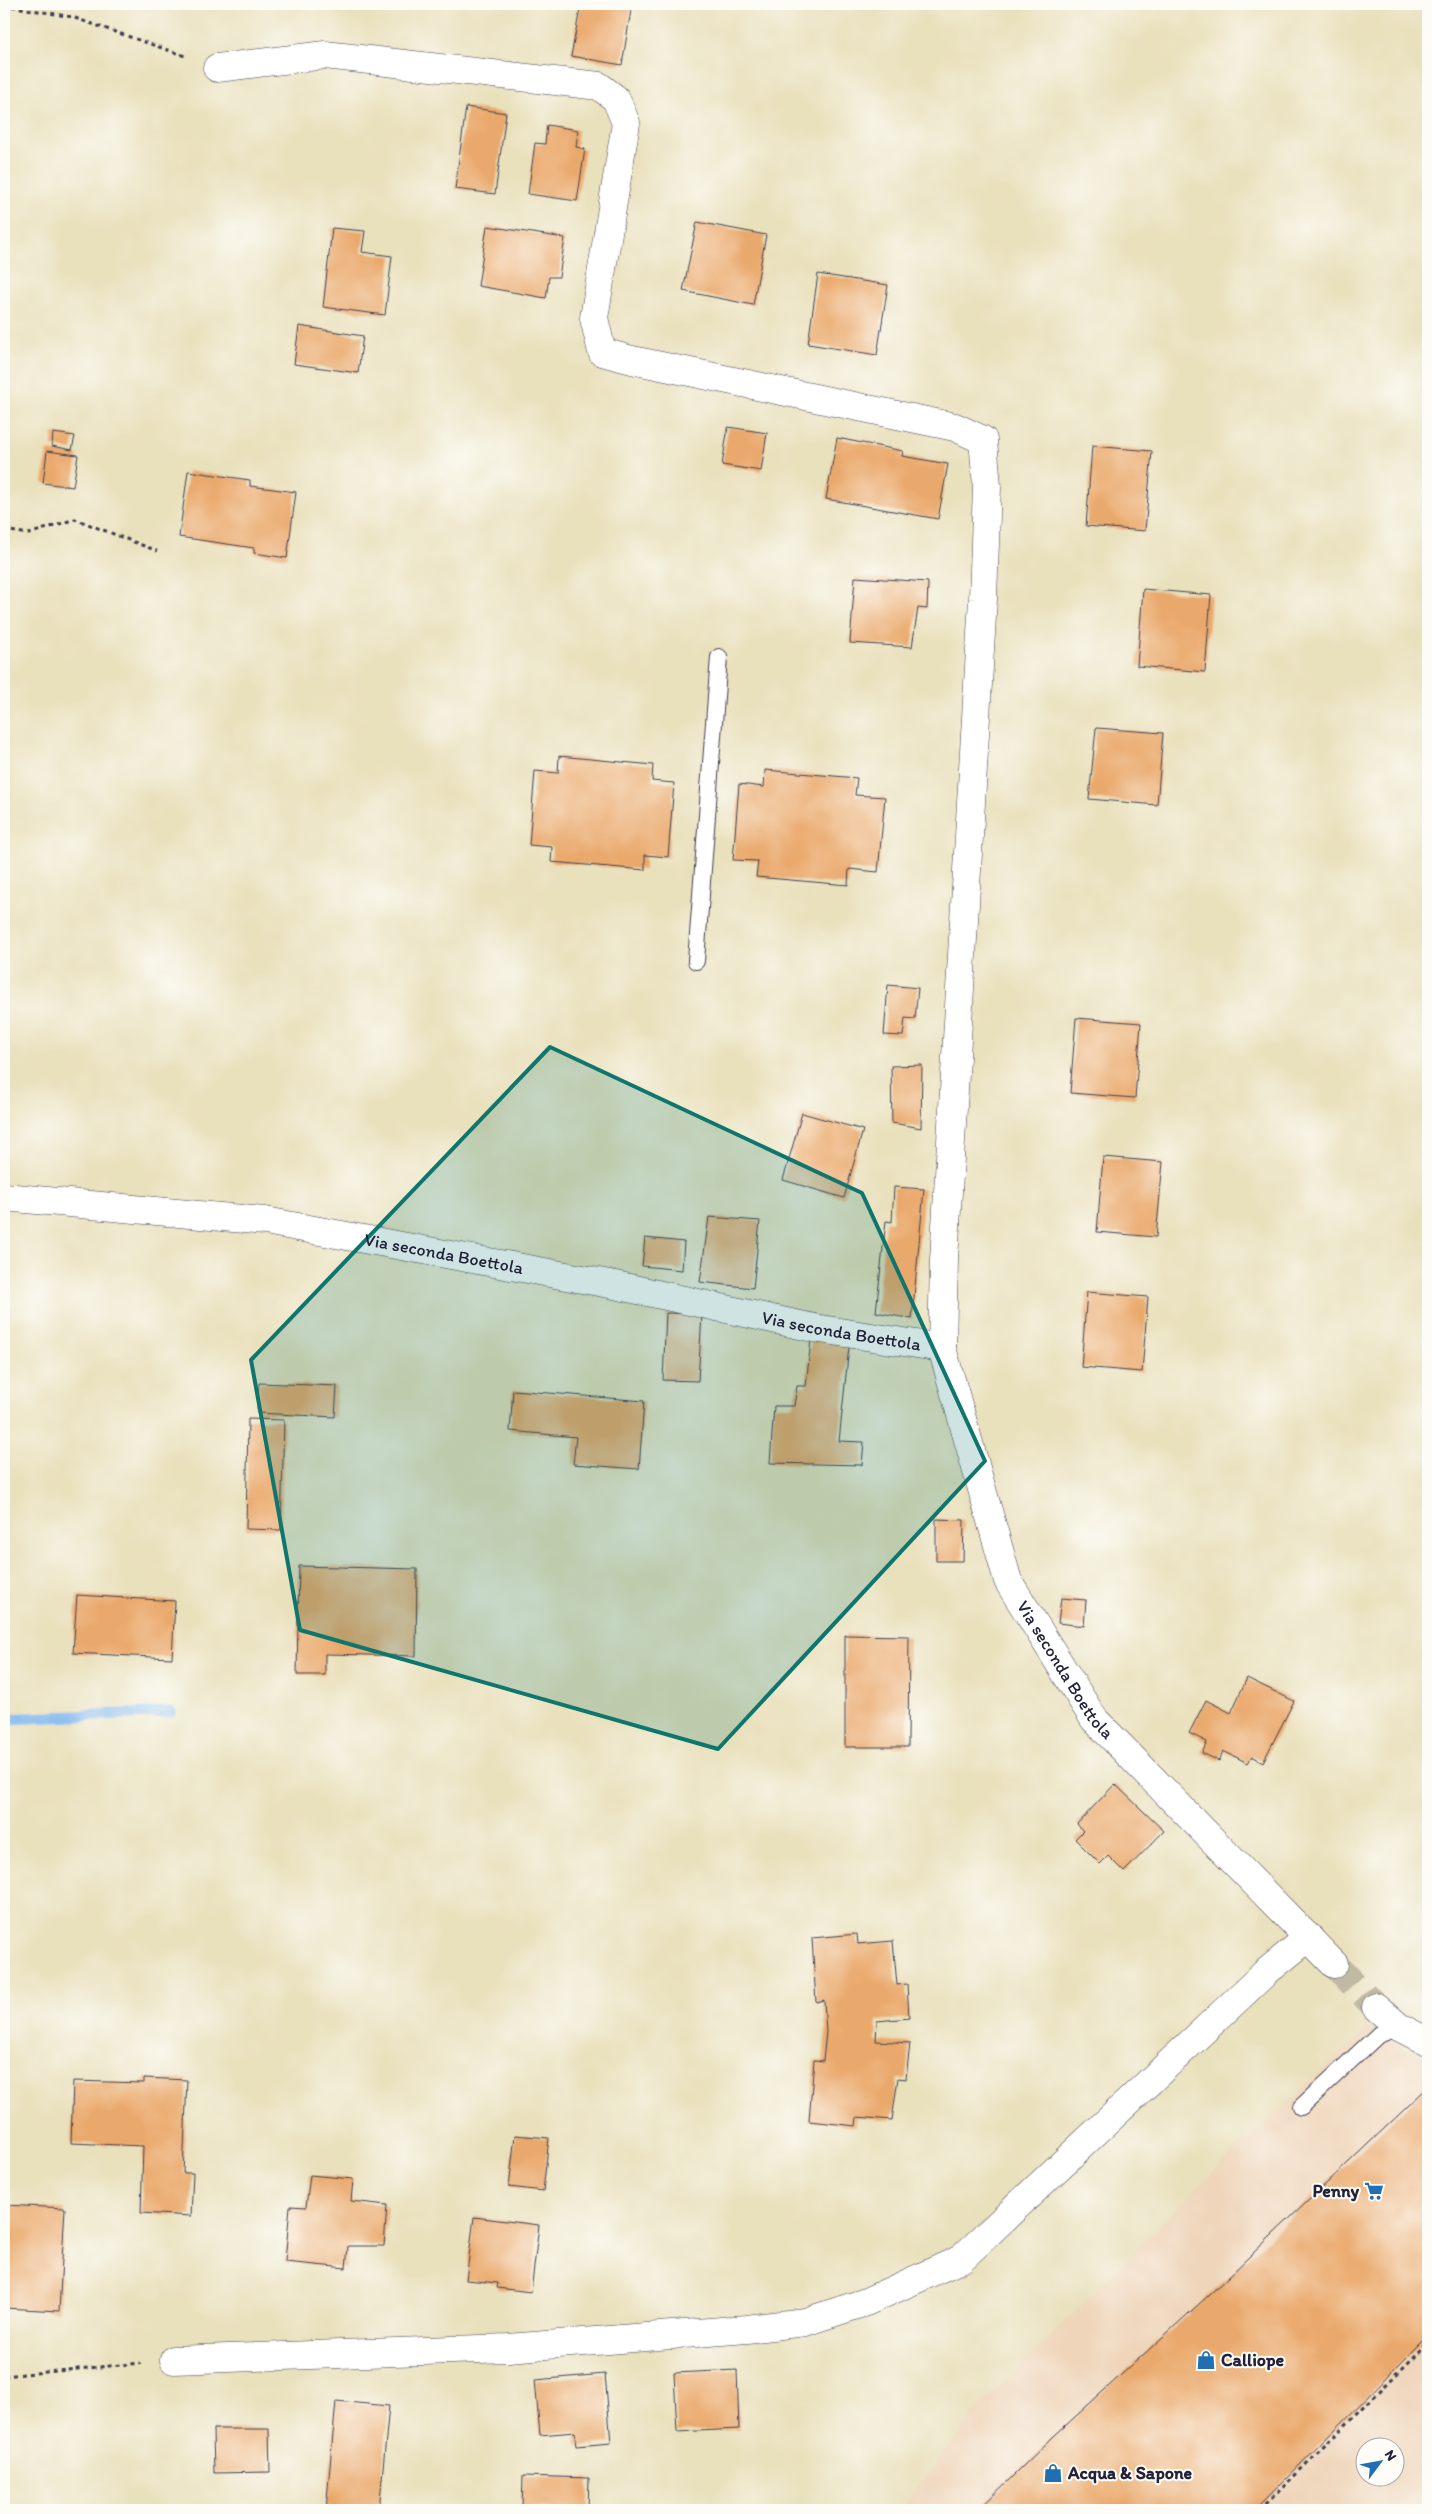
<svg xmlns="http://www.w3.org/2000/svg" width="1432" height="2514" font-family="Itim,sans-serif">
<rect width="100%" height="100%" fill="#fdfcf7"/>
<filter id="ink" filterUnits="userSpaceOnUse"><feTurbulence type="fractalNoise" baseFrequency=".02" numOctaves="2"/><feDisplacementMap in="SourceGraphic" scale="10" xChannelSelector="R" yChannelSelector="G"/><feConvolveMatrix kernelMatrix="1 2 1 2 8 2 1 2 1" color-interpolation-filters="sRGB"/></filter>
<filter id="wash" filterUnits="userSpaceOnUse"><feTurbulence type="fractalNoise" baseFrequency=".0096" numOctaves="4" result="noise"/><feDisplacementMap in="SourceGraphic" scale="20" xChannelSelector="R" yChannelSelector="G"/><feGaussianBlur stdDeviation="1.12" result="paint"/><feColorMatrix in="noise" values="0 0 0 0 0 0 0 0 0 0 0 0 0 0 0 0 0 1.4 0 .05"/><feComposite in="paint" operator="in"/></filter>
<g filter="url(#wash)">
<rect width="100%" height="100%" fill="#e9e0bc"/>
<path fill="#efd6bb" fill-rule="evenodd" d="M1367 2029 1428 2059V2510H900L980 2407 1230 2155ZM1364 2446H1394V2476H1364Z"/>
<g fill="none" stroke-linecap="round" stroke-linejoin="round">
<path stroke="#7db6ee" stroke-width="11" d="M4 1719 171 1712"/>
</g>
<g id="blocks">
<path fill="#eaa96c" d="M581 4H632L622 65 571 56Z
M466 107 506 113 495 194 455 189Z
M547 125 578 130 576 147 585 149 577 201 528 194 535 143 545 144Z
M697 222 766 235 753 305 683 291Z
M487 226 565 238 559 277H549L546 298 478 286Z
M332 228 365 231 362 252 392 256 385 315 323 307Z
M818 274 888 285 877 355 808 344Z
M299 326 363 336 358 373 294 364Z
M728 427 767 433 761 471 722 465Z
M53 433 75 436 72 450 52 446Z
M837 438 903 451 902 456 948 464 938 519 826 499Z
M1092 446 1152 451 1145 531 1086 526Z
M47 451 78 455 73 487 43 483Z
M188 471 250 480V486L296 492 287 558 254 553V548L179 537Z
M855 577 928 582 927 609 918 608 912 647 850 643Z
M1143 589 1211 595 1205 672 1137 666Z
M1096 728 1163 733 1157 805 1089 799Z
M559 756 653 765 652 781 674 783 668 857 645 855V870L551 862 552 847 529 845 535 771 558 773Z
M765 770 857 778 855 795 885 797 878 872 849 869 848 885 756 877 758 861 733 860 739 784 764 787Z
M888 985 918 988 915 1019 905 1018 903 1036 884 1035Z
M1076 1018 1141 1023 1135 1098 1070 1093Z
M922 1065 921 1128 892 1123 891 1066Z
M802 1113 863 1130 844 1198 783 1180Z
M1103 1157 1163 1162 1156 1237 1097 1232Z
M894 1187 924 1189 912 1319 876 1312 886 1221 892 1222Z
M709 1217 760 1221 753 1288 700 1282Z
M645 1238 684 1242 682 1270 642 1266Z
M1087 1292 1148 1297 1142 1372 1081 1367Z
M666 1313 702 1314 698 1381 663 1380Z
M812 1330 850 1337 839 1441 864 1442 862 1465 770 1463 774 1406H794L797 1386H806Z
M259 1383 337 1386 335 1417 257 1413Z
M513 1390 644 1401 639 1469 573 1464 576 1437 510 1431Z
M248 1419 284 1420 281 1530 246 1529Z
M936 1519 964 1520 963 1561H936Z
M299 1566 417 1569 416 1656 325 1654V1675H297Z
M77 1595 175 1601 172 1658 73 1653Z
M1061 1598 1086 1600 1084 1626 1058 1623Z
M845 1635 909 1636 908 1747H845Z
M1247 1678 1294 1701 1263 1762 1252 1756 1248 1763 1223 1751 1219 1761 1202 1753 1207 1742 1189 1733 1206 1700 1231 1713Z
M1115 1784 1164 1831 1124 1872 1108 1856 1100 1864 1075 1839 1083 1831 1077 1824Z
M857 1934 858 1944 893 1941 897 1985 907 1984 909 2018 877 2021 876 2041 910 2043 906 2079 898 2078 892 2120 857 2117 856 2126 809 2121 814 2060 823 2061 826 2032 824 2000 816 2002 812 1938Z
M144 2078 187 2080 183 2173H193L191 2216 141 2213 143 2146 71 2143 73 2081 144 2083Z
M1428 2087V2336L1255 2510H978L1054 2436 1210 2294Z
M515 2135 549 2138 543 2191 509 2187Z
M310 2175 353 2179 351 2201 387 2205 384 2246H348L346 2268 285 2262 290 2206 306 2207Z
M4 2205 65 2208 59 2311 4 2308Z
M474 2217 539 2225 531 2292 497 2288 498 2283 466 2280Z
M737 2370 739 2429 677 2432 674 2373Z
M605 2374 611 2443 577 2446 575 2432 540 2435 535 2380Z
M336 2401 389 2406 379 2510H326Z
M213 2429H269L270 2472 214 2473Z
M523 2476 589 2478 588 2510H553V2508L522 2507Z"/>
</g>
</g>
<g filter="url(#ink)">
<use href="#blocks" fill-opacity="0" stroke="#403e4e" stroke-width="1"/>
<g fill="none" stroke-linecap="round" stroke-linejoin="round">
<path stroke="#c1baa2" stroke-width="28" stroke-dasharray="28 14" stroke-linecap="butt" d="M1334 1964 1376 2007"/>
<g stroke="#403e4e" stroke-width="18">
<path id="lane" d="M696 961 719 657
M1301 2107 1378 2035 1399 2027"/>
</g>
<g stroke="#403e4e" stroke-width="29">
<g id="street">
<path d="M217 68 325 55 599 86 616 99 626 123 594 318 602 352 632 360 955 427 983 440 987 486 983 599 944 1260 942 1348"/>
<path id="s1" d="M4 1197 265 1221 615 1285 814 1328 942 1348 1008 1581 1094 1719 1334 1964"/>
<path d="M1376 2007 1399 2027 1428 2042"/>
<path d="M174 2360 508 2348 747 2329 805 2322 866 2302 961 2259 1265 1973 1309 1937"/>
</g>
</g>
<path stroke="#403e4e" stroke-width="3" stroke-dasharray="4 4" stroke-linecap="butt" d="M4 5 72 17 185 56
M4 530 29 534 75 519 157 551
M4 2376 141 2363
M1260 2510 1428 2343"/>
<use href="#lane" stroke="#fff" stroke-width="16"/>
<use href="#street" stroke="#fff" stroke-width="28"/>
</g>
</g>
<path fill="#0f766e" fill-opacity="0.2" stroke="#0f766e" stroke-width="4" stroke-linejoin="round" d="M550 1047 862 1193 985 1461 718 1749 300 1630 251 1360Z"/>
<defs>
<g id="supermarket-bare" transform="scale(1.5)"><path d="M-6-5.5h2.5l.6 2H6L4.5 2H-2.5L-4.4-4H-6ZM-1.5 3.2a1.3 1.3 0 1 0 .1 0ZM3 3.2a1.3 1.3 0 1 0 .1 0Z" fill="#1f6fb2" stroke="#fdfcf7" stroke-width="2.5" paint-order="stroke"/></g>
<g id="shop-bare" transform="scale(1.5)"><path d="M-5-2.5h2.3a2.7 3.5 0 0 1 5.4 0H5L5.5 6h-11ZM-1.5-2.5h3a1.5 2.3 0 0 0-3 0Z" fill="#1f6fb2" stroke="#fdfcf7" stroke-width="2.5" paint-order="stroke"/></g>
</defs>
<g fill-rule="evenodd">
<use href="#supermarket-bare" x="1374" y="2191"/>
<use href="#shop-bare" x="1206" y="2360"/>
<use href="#shop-bare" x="1053" y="2473"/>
</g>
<g text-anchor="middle" stroke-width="4" stroke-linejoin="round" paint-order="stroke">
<g font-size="18" fill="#22223b" stroke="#fdfcf7">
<text dy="6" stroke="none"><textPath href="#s1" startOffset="444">Via seconda Boettola</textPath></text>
<text dy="6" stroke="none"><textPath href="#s1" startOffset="849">Via seconda Boettola</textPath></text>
<text dy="6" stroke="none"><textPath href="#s1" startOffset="1299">Via seconda Boettola</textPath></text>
</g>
<g font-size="18" font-weight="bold" fill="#22223b" stroke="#fdfcf7" text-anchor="start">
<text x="1359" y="2197" text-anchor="end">Penny</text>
<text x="1221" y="2366">Calliope</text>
<text x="1068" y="2479">Acqua &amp; Sapone</text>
</g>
</g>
<rect width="1432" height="2514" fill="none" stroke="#fdfcf7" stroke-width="20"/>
<g transform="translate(1380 2462) rotate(58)"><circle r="24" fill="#fdfcf7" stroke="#a5a5ac"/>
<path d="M0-4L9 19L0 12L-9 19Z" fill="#1f6fb2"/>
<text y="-8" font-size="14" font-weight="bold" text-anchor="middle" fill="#22223b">N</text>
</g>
</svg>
